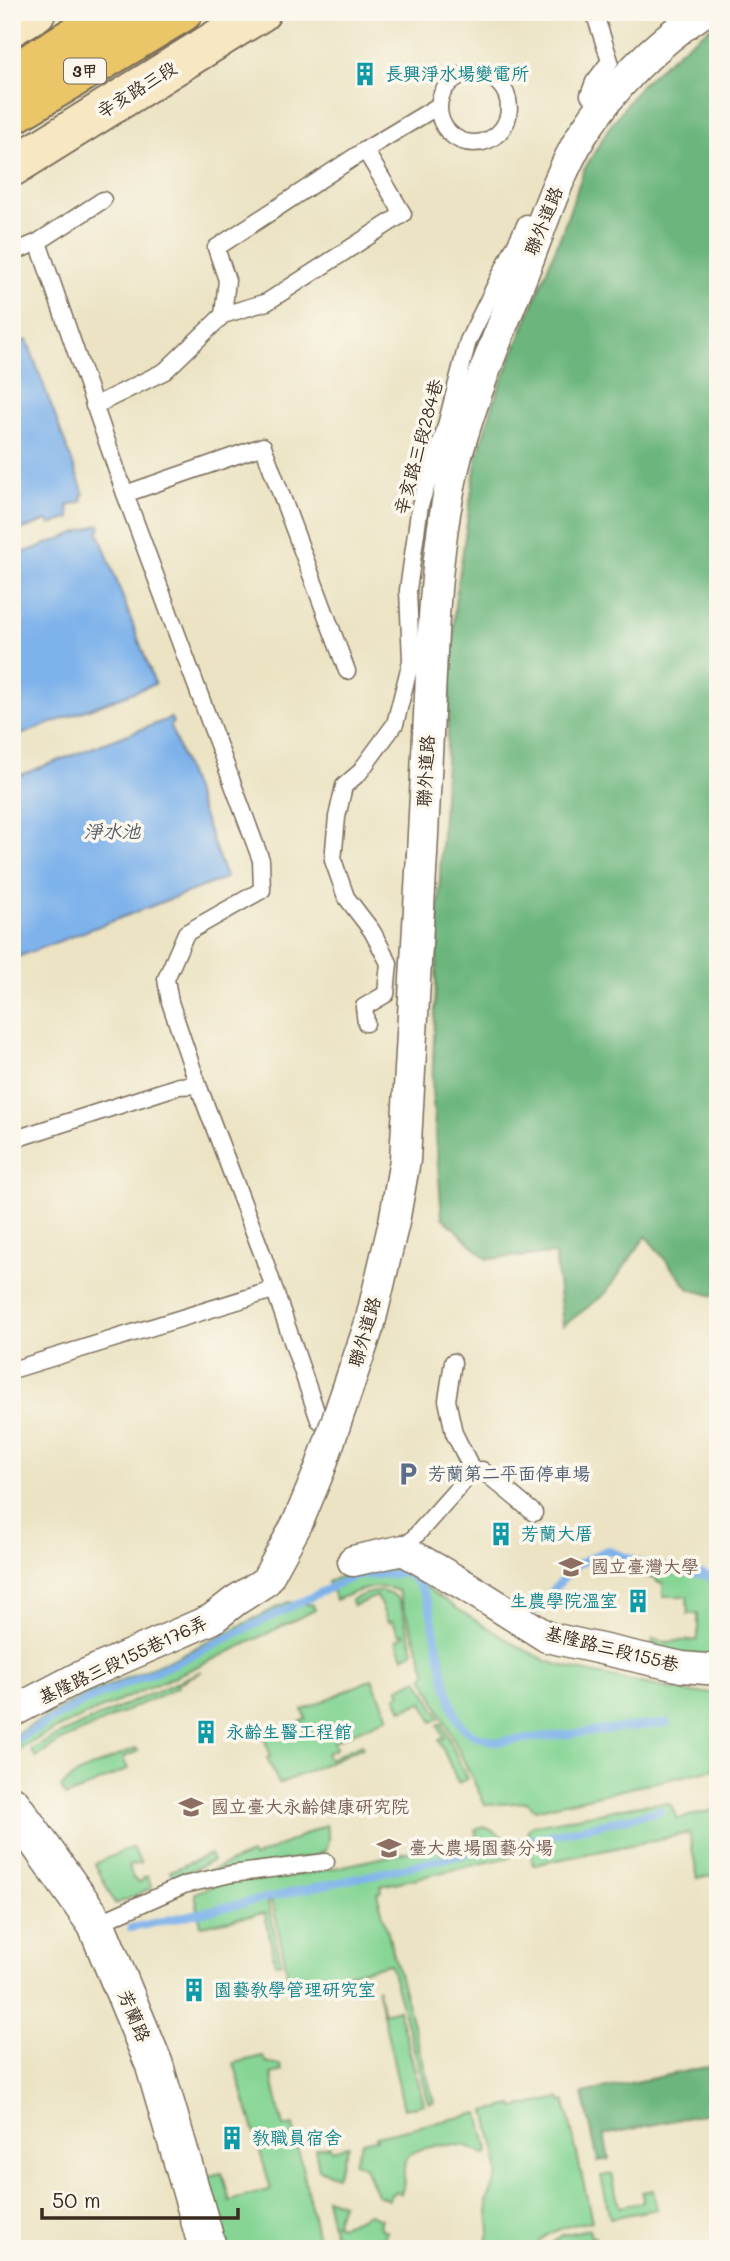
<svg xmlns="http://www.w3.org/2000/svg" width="730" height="2261" font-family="Mali,'LXGW WenKai TC',sans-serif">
<rect width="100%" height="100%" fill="#fbf7ec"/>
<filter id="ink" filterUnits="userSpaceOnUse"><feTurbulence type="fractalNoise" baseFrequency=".0143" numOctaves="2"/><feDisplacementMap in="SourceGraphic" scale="14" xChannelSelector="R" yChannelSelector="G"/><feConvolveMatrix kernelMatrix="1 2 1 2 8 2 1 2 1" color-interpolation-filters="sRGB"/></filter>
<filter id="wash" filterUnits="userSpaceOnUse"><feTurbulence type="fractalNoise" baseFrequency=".00686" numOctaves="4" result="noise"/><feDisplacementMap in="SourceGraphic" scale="28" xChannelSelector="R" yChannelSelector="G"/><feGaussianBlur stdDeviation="1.57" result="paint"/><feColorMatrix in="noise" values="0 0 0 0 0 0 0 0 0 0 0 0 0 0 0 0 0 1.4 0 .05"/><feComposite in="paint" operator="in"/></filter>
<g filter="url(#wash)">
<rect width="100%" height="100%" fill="#ebe3c3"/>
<path fill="#86d595" stroke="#60805a" stroke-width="2" d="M633 1562 704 1577 718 1583V1664L651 1654 653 1639 664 1642 698 1640V1613L688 1614 687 1596H663V1583L656 1582 657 1579 630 1573Z
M409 1567 430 1590 459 1610 519 1647 549 1662 577 1670 690 1693H718V1768L535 1810 527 1802 485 1805 423 1676 427 1673 398 1591C377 1582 356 1591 336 1600L328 1582C358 1568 376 1568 409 1567Z
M381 1591 395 1596 400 1602 414 1651 403 1657 396 1640 404 1636 403 1633 399 1635 393 1621 388 1622 377 1596 353 1606 351 1600 365 1594Z
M288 1602 313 1605 315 1610 225 1654 49 1732 12 1754V1736L83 1696 173 1659Z
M202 1671 177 1684 178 1687 59 1742 36 1758 31 1750 56 1736Z
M372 1679 389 1717 334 1741 336 1749 326 1753 329 1759 362 1744 363 1747 279 1784 267 1758 271 1756 264 1738 306 1719 303 1710Z
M418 1679 440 1718 432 1722 423 1702 402 1710 396 1697 401 1694 398 1688Z
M442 1723 467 1779 458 1783 439 1740 444 1738 438 1725Z
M136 1748 138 1751 123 1758 128 1769 66 1797 61 1787 79 1773Z
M665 1803 671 1805 677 1819 718 1809V1874L698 1879 689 1833 533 1865 527 1832 531 1826 639 1805Z
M326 1825C329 1835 329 1841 325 1851L314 1856 191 1878 251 1854 253 1858Z
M482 1827C501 1832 506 1837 511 1857L381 1886 382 1891 377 1893 434 2102 429 2103 390 1964 288 1987 286 1976 288 1975 272 1901 268 1902 281 1963 275 1964 265 1913 201 1926 195 1893 224 1881 312 1873 439 1845 442 1852 477 1836 475 1830Z
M132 1847 141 1863 129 1866 133 1879H135L137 1883 144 1880 143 1878 147 1876 152 1888 115 1904 95 1864Z
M210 1854 213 1861 173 1878 170 1871Z
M377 1987 384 2013 398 2009 424 2104 404 2109Z
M263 2056 266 2062 280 2065 282 2071 271 2074 283 2127 293 2125 320 2249H229L208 2176 222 2173 230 2201 271 2189 234 2063Z
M560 2098 561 2102 565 2101 592 2221C570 2226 546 2229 533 2249H485L490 2229 487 2202 498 2175 496 2153 486 2111 513 2105 514 2108Z
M479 2113 488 2150 487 2154C480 2153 473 2148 466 2146 453 2143 408 2146 405 2162 402 2175 407 2179 401 2194L396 2192 391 2194 389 2200 377 2195 365 2167 354 2162 362 2142 377 2139 376 2136Z
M330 2146 331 2150 348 2146 336 2176 319 2169 315 2149Z
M612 2174 619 2207 643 2202 642 2192 653 2190 657 2209 610 2218 601 2176Z
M326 2198 342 2204 335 2224 341 2226 369 2214 381 2219 379 2224 381 2229 387 2231 385 2235 363 2249H337Z
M589 2229 591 2237H595L597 2249H543L562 2235Z"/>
<path fill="#6cb67e" stroke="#54704e" stroke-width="2" d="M718 22V1297L689 1289 646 1236 605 1294 563 1326 555 1254 487 1259 442 1217 432 1089 441 849 455 603 477 456 495 398 561 235 584 170 608 129 641 85 681 49Z
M711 2066 718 2069V2111L604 2135 609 2159 598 2161 583 2093Z"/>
<path fill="#7eb2eb" stroke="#5c6e84" stroke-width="2" d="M27 340 84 494 81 496 83 501 68 506 70 518 50 525 48 520 12 533V346Z
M100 524 101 529 98 531 155 684 12 738V557Z
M171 718 173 723 170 725 226 878 12 959V778Z"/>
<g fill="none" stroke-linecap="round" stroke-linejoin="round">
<path stroke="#7eb2eb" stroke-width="8" d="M528 1618 576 1565 607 1550 640 1563 705 1575 718 1581
M12 1742 83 1702 182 1660 348 1579 358 1576 403 1573C417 1577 423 1592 429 1604 435 1630 448 1709 462 1726 470 1736 485 1739 497 1742L667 1723
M131 1928 660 1811"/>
</g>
</g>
<g filter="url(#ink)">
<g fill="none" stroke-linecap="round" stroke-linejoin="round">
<g stroke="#796b58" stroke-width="19">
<path id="service" d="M439 108a35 35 0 1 1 70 0a35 35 0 1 1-70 0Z
M589 95 594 82 610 61 594 12
M38 242 103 200
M12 253 38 242 125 494 261 860 262 890 186 933 166 979 170 1002 198 1085 262 1253 319 1420
M223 315 227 280 216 248 365 150 438 106
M94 406 165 371 223 315 267 302 403 214 365 150
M125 494 263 446 347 671
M366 1023 364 1007 386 994 389 963 372 931 346 897 333 860 337 817 344 786 359 773 395 724 411 661 408 590 420 505 444 433 468 341 526 223
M12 1140 179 1086 198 1085
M453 1362 447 1400 454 1433 473 1471
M12 1370 273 1290
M403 1550 473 1471 482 1470 534 1513
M96 1924 184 1885 231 1874 326 1862"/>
</g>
<g stroke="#796b58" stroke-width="33">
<path id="minor" d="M422 854C425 794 428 735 431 675 434 601 439 526 457 455 475 390 501 329 526 266 543 223 558 175 582 135 614 85 654 45 703 12
M353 1561 403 1550 466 1586 547 1637 682 1667 718 1670
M12 1712 77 1678 212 1619 235 1601 266 1581 298 1522 320 1469"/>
</g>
<g stroke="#796b58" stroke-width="40">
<path id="tertiary" d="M12 1805 96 1924 154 2064 208 2249"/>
</g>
<g stroke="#796b58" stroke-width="42">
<path id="secondary" d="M12 26 36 12
M12 167 261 12"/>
</g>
<g stroke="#796b58" stroke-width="42">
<path id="motorway" d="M12 74 114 12
M12 115 183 12"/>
</g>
<use href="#service" stroke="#fff" stroke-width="16"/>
<use href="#minor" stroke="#fff" stroke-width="30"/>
<use href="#tertiary" stroke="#fff" stroke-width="37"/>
<use href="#secondary" stroke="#f7e8c3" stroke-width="38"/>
<use href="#motorway" stroke="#ebc669" stroke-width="38"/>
<g stroke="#796b58" stroke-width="33" stroke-linecap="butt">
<path id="minor-bridge" d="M320 1469 370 1323 394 1222 405 1160 422 854"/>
</g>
<use href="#minor-bridge" stroke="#fff" stroke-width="30"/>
</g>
</g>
<defs>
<g id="building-bare" transform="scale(1.89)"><path d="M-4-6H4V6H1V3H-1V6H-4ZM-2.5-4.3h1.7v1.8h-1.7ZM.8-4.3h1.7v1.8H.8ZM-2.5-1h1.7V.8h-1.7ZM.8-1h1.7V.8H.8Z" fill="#0f9aa8" stroke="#fbf7ec" stroke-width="2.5" paint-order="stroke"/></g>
<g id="parking-bare" transform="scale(1.89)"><path d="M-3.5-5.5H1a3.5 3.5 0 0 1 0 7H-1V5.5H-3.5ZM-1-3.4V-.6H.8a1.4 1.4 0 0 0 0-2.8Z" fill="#5c6f8a" stroke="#fbf7ec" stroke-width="2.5" paint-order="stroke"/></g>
<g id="university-bare" transform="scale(1.89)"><path d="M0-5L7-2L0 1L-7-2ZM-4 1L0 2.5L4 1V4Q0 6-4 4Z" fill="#8d6e63" stroke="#fbf7ec" stroke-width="2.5" paint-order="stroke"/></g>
</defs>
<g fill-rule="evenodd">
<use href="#building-bare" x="365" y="74"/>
<use href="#parking-bare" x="408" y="1474"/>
<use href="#building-bare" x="501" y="1534"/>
<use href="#university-bare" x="571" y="1567"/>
<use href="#building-bare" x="638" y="1601"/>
<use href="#building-bare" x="206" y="1732"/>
<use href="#university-bare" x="191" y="1807"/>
<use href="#university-bare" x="389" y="1848"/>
<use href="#building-bare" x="194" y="1990"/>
<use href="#building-bare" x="232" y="2138"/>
</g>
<g text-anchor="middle" stroke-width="7" stroke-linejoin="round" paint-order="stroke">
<rect fill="#fbf7ec" stroke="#75685c" stroke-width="2" x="64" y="58.5" width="42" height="25" rx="5"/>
<g font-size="16" font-weight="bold" fill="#3b2a1e">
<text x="85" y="77">3甲</text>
</g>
<g font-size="18" fill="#0d838f" stroke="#fbf7ec" text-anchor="start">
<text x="385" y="80">長興淨水場變電所</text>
<text x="521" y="1540">芳蘭大厝</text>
<text x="618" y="1607" text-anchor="end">生農學院溫室</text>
<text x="226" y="1738">永齡生醫工程館</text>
<text x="214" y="1996">園藝教學管理研究室</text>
<text x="252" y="2144">教職員宿舍</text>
</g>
<g font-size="18" fill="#3b2a1e" stroke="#fbf7ec">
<text transform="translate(137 90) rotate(-32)" y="6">辛亥路三段</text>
<text transform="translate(544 221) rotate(-68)" y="6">聯外道路</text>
<text transform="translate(419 447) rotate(-75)" y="6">辛亥路三段284巷</text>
<text transform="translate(426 771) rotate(-87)" y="6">聯外道路</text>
<text transform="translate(365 1332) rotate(-74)" y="6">聯外道路</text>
<text transform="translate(612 1649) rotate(14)" y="6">基隆路三段155巷</text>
<text transform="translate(123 1660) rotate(-25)" y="6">基隆路三段155巷176弄</text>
<text transform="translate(134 2016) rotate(67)" y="6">芳蘭路</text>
</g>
<g font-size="18" fill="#4e5e75" stroke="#fbf7ec" text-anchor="start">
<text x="428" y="1480">芳蘭第二平面停車場</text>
</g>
<g font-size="18" fill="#785e54" stroke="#fbf7ec" text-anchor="start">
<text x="591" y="1573">國立臺灣大學</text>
<text x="211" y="1813">國立臺大永齡健康研究院</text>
<text x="409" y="1854">臺大農場園藝分場</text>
</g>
<g font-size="19" font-style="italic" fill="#525a66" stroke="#fbf7ec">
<text x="112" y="838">淨水池</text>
</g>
</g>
<rect width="730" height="2261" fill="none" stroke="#fbf7ec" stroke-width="42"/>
<path d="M42 2208v10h196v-10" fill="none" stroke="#3b2a1e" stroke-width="3.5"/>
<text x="52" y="2208" font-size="21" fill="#3b2a1e" stroke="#fbf7ec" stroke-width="5" paint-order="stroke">50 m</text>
</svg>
